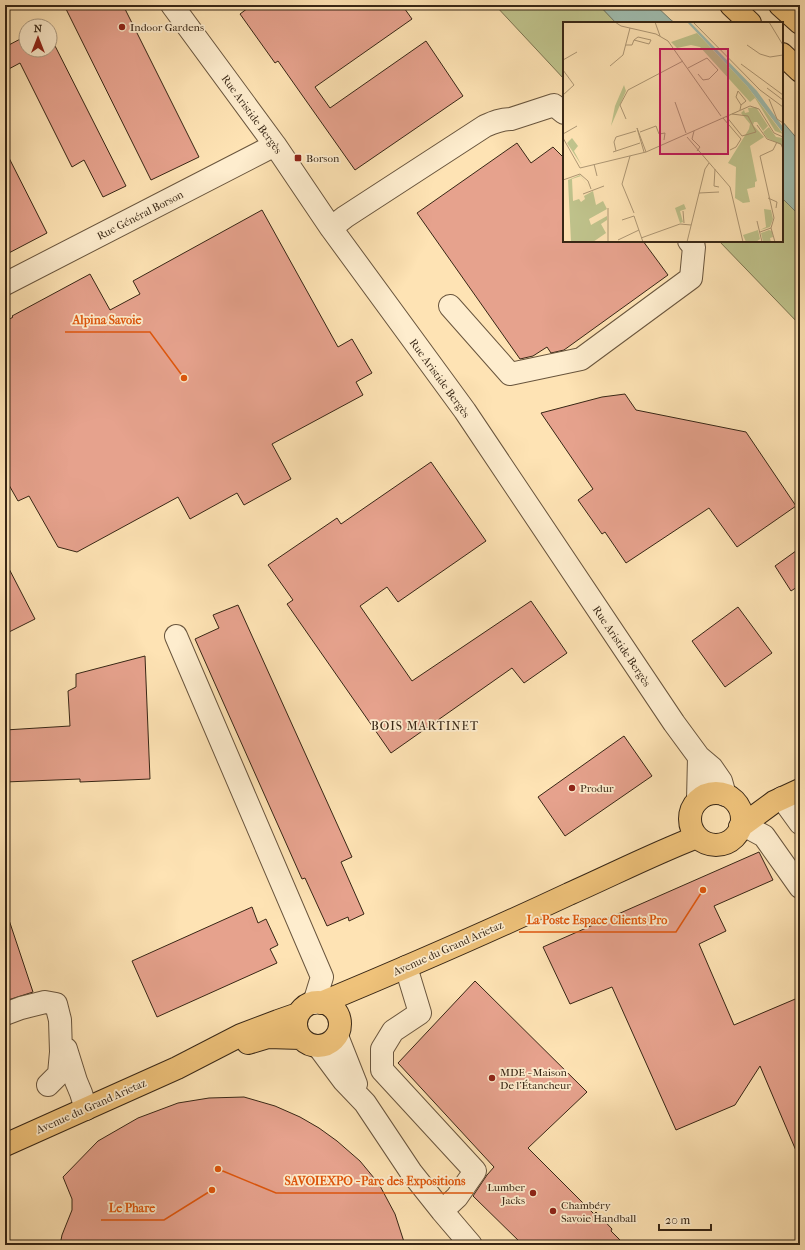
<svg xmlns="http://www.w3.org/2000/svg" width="805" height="1250" font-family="'IM FELL French Canon',serif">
<rect width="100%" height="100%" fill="#fee3b4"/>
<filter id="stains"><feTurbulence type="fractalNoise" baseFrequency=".005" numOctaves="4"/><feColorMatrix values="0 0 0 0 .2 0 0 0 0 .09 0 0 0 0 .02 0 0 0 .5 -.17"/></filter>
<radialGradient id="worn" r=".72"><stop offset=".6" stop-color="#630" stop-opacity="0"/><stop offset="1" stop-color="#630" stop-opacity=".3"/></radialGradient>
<path fill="#c0c48d" stroke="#7c7551" d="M495 5H599L616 23H564V79Z
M782 198 800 216V325L719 241H782Z"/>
<path fill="#a0beb1" stroke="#768173" d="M599 5H655L671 20 675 23H616Z
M782 121 800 142V216L782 198Z"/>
<path fill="#e6a28d" stroke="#372615" d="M64 5H123L199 157 151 180Z
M252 5H402L412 19 315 87 330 108 426 41 463 96 355 170 278 61 275 63 240 14Z
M26 36V50H50V36L126 186 103 197 84 160 72 167 20 63 5 71V47Z
M517 143 531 163 553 147 564 158V241H643L668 275 564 350 551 353 547 347 533 356 520 359 417 213Z
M5 150 47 233 5 255Z
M262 210 338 347 352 339 372 373 356 382 363 395 272 444 291 479 244 505 237 493 190 519 178 497 77 552 58 547 29 496 18 501 5 478V322L13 317 12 316 90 274 110 310 140 294 133 281Z
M625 394 636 410 746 432 796 506 737 547 709 508 626 563 605 532 602 534 578 500 593 489 541 413 602 397Z
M431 462 486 541 398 602 387 587 360 606 412 681 531 601 567 653 524 683 512 668 391 753 287 604 293 600 268 565 337 518 341 524Z
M800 548V585L791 591 775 566Z
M5 561 35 619 5 634Z
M238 605 352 857 341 862 364 914 349 921 348 917 327 926 305 878 302 879 195 639 219 628 213 615Z
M738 607 772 653 725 687 692 641Z
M145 656 150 779 80 782V779L5 782V730L70 726 68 691 76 687V674Z
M624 736 652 776 565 836 538 797Z
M759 852 773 880 714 906 726 931 699 944 734 1025 800 997V1160L760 1066 735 1105 676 1130 612 987 570 1004 543 947Z
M252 907 258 923 266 919 278 945 270 949 277 963 157 1017 132 961Z
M8 917 33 992 5 1001V918Z
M475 981 587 1092 528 1148 594 1214 596 1212 612 1229 611 1231 625 1245H523L473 1196 487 1175 494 1167 398 1063Z
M244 1097 275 1106 300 1117 319 1128 337 1141 360 1161 379 1184 395 1214 405 1245H60L62 1235 72 1210V1199L63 1177 98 1141 138 1118 178 1103 209 1098Z"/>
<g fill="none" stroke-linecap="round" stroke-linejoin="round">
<g stroke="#69553d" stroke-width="24">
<path id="minor" d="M172 5 275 145 331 228 465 411 674 723 699 757 712 768 721 781 725 795
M331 228 345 217 485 126C494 122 501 119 511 119L554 105 564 113
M5 284 275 145
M450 306 510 374 581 359 691 278 694 247 689 241
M176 636 322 977 314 1003
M782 798 800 823
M698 800 699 757
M740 827 751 829 764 836 800 887
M406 967 420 1013 393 1031 382 1049V1070L475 1171 457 1197 442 1211
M5 1014 21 1008 45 1002 56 1004 60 1020 61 1052 59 1074 48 1085
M337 1036 356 1084
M318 1046 344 1081 365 1103 411 1172 442 1211 471 1245
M66 1049 76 1081 81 1093 86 1109"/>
</g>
<g stroke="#372615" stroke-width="24">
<path id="major" d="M690 819a26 26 0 1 1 52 0a26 26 0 1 1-52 0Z
M740 827 774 802 800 790
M296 1024a22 22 0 1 1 44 0a22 22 0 1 1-44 0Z
M321 1003C405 968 488 932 569 894 612 875 653 854 697 837
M248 1043 268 1037 301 1038
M5 1145 177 1068 241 1035 278 1021 298 1014"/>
</g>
<g stroke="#372615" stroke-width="24">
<path id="highway" d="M731 5 750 23
M780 5 800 23
M782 54 800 71"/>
</g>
<use href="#minor" stroke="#feedce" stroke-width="22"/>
<use href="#major" stroke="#efc27a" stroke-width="22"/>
<use href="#highway" stroke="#efc27a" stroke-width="22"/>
</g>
<g fill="#8f2418" stroke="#feedce" stroke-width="1.5">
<circle cx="122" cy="27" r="4"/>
<rect x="294" y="154" width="8" height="8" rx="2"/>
<circle cx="572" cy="788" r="4"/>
<circle cx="492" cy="1078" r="4"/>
<circle cx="533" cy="1193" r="4"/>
<circle cx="553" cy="1211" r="4"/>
</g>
<g text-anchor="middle" stroke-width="3.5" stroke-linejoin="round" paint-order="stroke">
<g font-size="11" fill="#372615" stroke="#feedce" text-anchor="start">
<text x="130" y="31">Indoor Gardens</text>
<text x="306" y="162">Borson</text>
<text x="580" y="792">Produr</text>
<text x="500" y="1076">MDE - Maison<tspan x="500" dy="13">De l'Étancheur</tspan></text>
<text x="525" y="1191" text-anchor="end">Lumber<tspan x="525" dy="13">Jacks</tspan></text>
<text x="561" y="1209">Chambéry<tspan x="561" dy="13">Savoie Handball</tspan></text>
</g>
<g font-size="11" fill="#372615" stroke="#feedce">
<text transform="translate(252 114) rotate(54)" y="4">Rue Aristide Bergès</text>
<text transform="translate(140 215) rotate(-27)" y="4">Rue Général Borson</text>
<text transform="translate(440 378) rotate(54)" y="4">Rue Aristide Bergès</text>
<text transform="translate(622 646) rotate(56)" y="4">Rue Aristide Bergès</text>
<text transform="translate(448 948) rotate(-24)" y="4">Avenue du Grand Arietaz</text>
<text transform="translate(91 1106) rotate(-24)" y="4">Avenue du Grand Arietaz</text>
</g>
<g font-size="12" letter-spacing="1" fill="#372615" stroke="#feedce">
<text x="425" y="730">BOIS MARTINET</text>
</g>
</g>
<g transform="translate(563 22)">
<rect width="220" height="220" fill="#fee3b4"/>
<path d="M134 11 184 64 220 112 212 109 192 76 187 80 137 25 128 23 114 26 108 20ZM61 63 63 69 48 104 52 84ZM193 85 205 104 200 109 194 100H191L190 103 201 115 187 124 194 159 192 160V165L184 167 187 180 180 181 172 176 173 145 165 141 186 107 187 102 178 91 181 88 182 91 186 90 185 86ZM206 105 213 115 220 116V124L204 116 200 110ZM9 116 15 124 11 129 19 144 4 121ZM17 153 27 167 18 154 9 157 10 179 16 177 18 180 22 177 21 174 30 169 33 183 40 179 44 187 26 197 28 203 44 194V198L38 202 43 211 30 220H8L5 158ZM121 182 123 187 117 189 120 200 117 201 112 186ZM201 187 208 188 210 197 207 205 197 208 203 205ZM195 208 197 217 193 220H183L180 213ZM206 208 209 209 210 215 207 216 208 220H200L198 211Z" fill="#c0c48d"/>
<path d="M124 0H127L194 69 220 105V111L184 64Z" fill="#a0beb1"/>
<path fill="none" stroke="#ae9774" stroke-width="1" d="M52 0 58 4 93 12 105 19 158 94M92 0 97 14M130 0 197 68 220 85M206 0 220 23M63 23H69L71 18 86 22 88 18 75 15 71 18M184 23 197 32 207 35 220 33M0 38 14 30M178 42 220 73M47 44 60 33 67 6M125 46 144 36 155 48 146 57 140 58 135 52M0 48 11 63 0 73M204 66 220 78M206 77 214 97 220 101M112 80 123 111M177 88 178 83 173 75 175 69 183 79 178 83M163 94 179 114 193 110 185 94 169 92M160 96 178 117 173 125 167 128M63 97 57 83 65 68 120 39M194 103 204 117 218 122 220 127M131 109 129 117 137 125 134 129M77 110 93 104 96 112 102 111 101 118M0 112 14 104M124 115 167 165 180 220M0 116 17 146M53 129 51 120 53 115 73 109M50 130 77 121M81 130 74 106 83 130M67 134 59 162 71 191M31 142 34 154M17 146 83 130 187 84 196 87 211 111 220 115M152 147 151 164 156 165M17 152 25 159 28 167M0 158 17 152M136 171 156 170M20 172 41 164M205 176 214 180 213 186M45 186V220M120 189 121 201M59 198 71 194 80 220M194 199 199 220M208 206 212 220M197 210 208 206 211 196 197 134 210 128 214 120M78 216 117 202 128 203M55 218 76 208M124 220 142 147 146 141"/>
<path fill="#c2185b" fill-opacity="0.15" stroke="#c2185b" stroke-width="2" d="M97 27H165V132H97Z"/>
<rect width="220" height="220" fill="none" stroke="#372615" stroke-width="2"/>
</g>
<path fill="none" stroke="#df560c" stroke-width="1.5" d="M184 378L150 332H65M703 890L676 932H519M218 1169L276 1193H473M212 1190L164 1220H101"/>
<g fill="#df560c" stroke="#feedce" stroke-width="1.5">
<circle cx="184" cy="378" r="4"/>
<circle cx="703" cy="890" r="4"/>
<circle cx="218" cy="1169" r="4"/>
<circle cx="212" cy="1190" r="4"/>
</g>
<g font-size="12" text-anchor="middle" font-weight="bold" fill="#df560c" stroke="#feedce" stroke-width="3.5" stroke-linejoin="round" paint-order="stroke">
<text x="107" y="324">Alpina Savoie</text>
<text x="597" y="924">La Poste Espace Clients Pro</text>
<text x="375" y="1185">SAVOIEXPO - Parc des Expositions</text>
<text x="132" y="1212">Le Phare</text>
</g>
<rect width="805" height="1250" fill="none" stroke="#fee3b4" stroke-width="20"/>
<rect x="6" y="6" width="793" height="1238" fill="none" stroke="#372615" stroke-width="2"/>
<rect x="10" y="10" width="785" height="1230" fill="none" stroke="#372615"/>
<g transform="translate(38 38)"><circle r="19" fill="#feedce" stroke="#ae9d84"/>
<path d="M0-3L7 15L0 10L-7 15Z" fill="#8f2418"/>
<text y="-6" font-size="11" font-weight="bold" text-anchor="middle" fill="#372615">N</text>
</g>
<path d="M659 1224v6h52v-6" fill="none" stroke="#372615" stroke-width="2"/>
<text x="665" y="1224" font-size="12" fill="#372615" stroke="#feedce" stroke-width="3" paint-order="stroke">20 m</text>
<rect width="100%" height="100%" filter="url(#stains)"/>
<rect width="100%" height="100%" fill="url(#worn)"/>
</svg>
